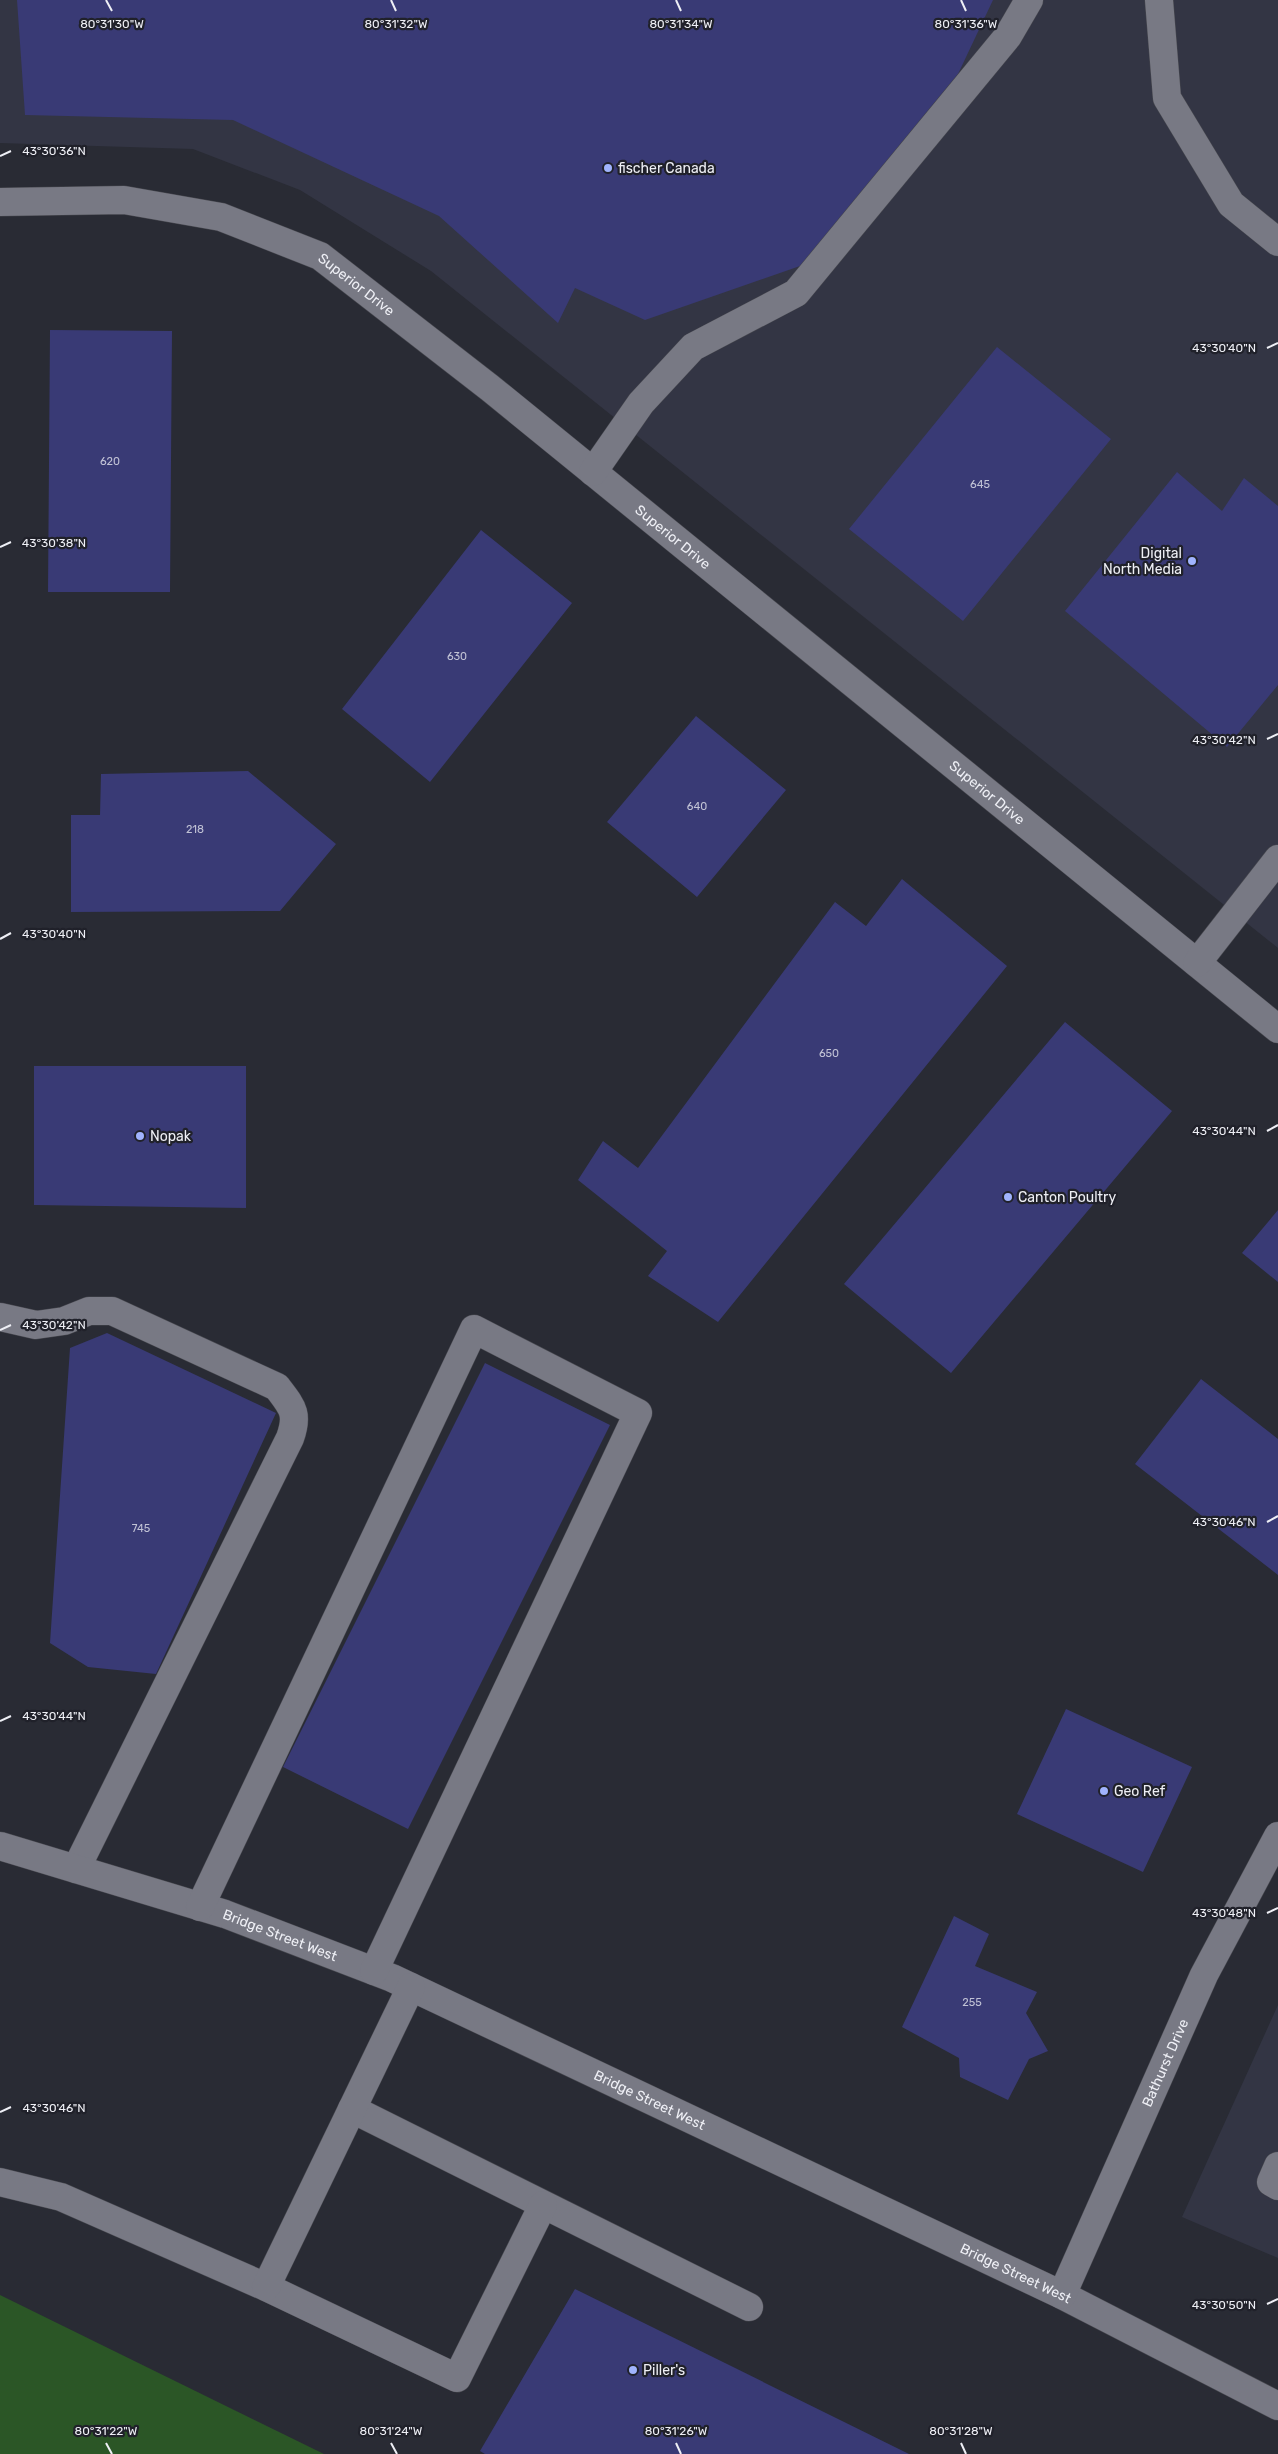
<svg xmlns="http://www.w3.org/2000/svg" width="1278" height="2454" font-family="Rubik,sans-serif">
<rect width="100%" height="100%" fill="#292b34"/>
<path fill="#333544" d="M0 0H1278V948L431 271 300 190 193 149 0 143Z
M1278 2005V2258L1182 2217Z"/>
<path fill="#2b5626" d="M0 2295 324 2454H0Z"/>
<path fill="#393a75" d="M17 0H993L958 74 800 266 645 320 575 288 558 323 439 216 233 120 25 115Z
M50 330 172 331 170 592H48Z
M997 347 1111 439 963 621 849 529Z
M1177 472 1222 511 1244 478 1278 506V685L1227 747 1065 611Z
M481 530 572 603 430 782 342 709Z
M696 716 786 790 697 897 607 822Z
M248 771 336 844 280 911 71 912V815H100L101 774Z
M902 879 1007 966 718 1322 648 1276 667 1251 578 1180 603 1141 638 1168 835 902 866 926Z
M1065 1022 1172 1111 951 1373 844 1284Z
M34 1066H246V1208L34 1205Z
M1278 1210V1282L1242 1253Z
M107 1333 276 1413 156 1674 88 1667 50 1643 70 1348Z
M485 1363 610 1425 408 1829 283 1767Z
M1201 1379 1278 1439V1575L1135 1464Z
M1066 1709 1192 1767 1143 1872 1017 1814Z
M954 1916 989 1934 975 1966 1037 1992 1026 2013 1048 2051 1029 2059 1008 2100 960 2077 959 2058 902 2027Z
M575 2289 909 2454H485L480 2451Z"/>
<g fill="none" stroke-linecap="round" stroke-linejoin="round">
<g stroke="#47484f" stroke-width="29">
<g id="minor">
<path d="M1159 0 1167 98 1231 204 1278 242"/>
<path id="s1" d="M0 202 124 200 221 217 320 256 490 388 1278 1029"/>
<path d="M593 472 641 403 693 347 796 293 1008 36 1029 0"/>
<path d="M1197 963 1278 859"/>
<path d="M0 1317 36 1325 64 1321 89 1311H112L277 1387C292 1407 299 1413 290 1438L76 1869"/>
<path id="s2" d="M0 1846 225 1914 392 1978 1062 2295 1278 2406"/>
<path d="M200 1907 474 1329 638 1413 374 1971"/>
<path d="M352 2109 749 2307"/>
<path d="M1278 2166 1271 2182 1278 2186"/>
<path d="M0 2182 61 2197 266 2287 457 2378 543 2205"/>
<path d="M266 2287 411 1987"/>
<path id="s3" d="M1062 2295 1204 1975 1278 1836"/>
</g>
</g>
<use href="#minor" stroke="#787984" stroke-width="28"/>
</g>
<path fill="none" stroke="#eeeff5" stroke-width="2" d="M106 0 112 11M391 0 396 11M676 0 681 11M961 0 966 11M0 156 11 151M1267 348 1278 343M0 547 11 542M1267 739 1278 734M0 939 11 933M1267 1131 1278 1125M0 1330 11 1325M1267 1522 1278 1516M0 1721 11 1716M1267 1913 1278 1908M0 2112 11 2107M1267 2304 1278 2299M106 2443 112 2454M391 2443 397 2454M676 2443 681 2454M961 2443 966 2454"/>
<g fill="#a0b3fd" stroke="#20212a" stroke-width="2">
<circle cx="608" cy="168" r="5"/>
<circle cx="1192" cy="561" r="5"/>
<circle cx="140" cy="1136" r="5"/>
<circle cx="1008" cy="1197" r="5"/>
<circle cx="1104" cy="1791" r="5"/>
<circle cx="633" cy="2370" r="5"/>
</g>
<g text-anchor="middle" stroke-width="4.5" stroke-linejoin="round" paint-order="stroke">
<g font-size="11" fill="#c1c2d5">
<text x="110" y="465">620</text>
<text x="980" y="488">645</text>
<text x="457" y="660">630</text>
<text x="697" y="810">640</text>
<text x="195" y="833">218</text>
<text x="829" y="1057">650</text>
<text x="141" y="1532">745</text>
<text x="972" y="2006">255</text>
</g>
<g font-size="14" fill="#eeeff5" stroke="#20212a" text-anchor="start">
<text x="618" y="173">fischer Canada</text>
<text x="1182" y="558" text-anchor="end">Digital<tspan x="1182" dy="16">North Media</tspan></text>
<text x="150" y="1141">Nopak</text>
<text x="1018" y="1202">Canton Poultry</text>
<text x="1114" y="1796">Geo Ref</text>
<text x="643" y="2375">Piller's</text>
</g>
<g font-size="14" fill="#eeeff5" stroke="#20212a">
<text dy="5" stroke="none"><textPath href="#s1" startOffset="375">Superior Drive</textPath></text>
<text dy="5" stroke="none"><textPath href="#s1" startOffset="780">Superior Drive</textPath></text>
<text dy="5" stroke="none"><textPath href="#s1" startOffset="1185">Superior Drive</textPath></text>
<text dy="5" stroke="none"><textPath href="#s2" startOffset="294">Bridge Street West</textPath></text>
<text dy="5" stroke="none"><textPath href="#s3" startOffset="254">Bathurst Drive</textPath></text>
<text dy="5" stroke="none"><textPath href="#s2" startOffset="699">Bridge Street West</textPath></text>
<text dy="5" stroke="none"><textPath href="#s2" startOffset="1104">Bridge Street West</textPath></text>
</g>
</g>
<g font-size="12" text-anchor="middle" fill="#eeeff5" stroke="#20212a" stroke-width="4.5" stroke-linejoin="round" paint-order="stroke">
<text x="112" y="28">80°31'30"W</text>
<text x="396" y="28">80°31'32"W</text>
<text x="681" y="28">80°31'34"W</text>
<text x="966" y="28">80°31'36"W</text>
<text x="54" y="155">43°30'36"N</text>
<text x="1224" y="352">43°30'40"N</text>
<text x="54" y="547">43°30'38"N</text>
<text x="1224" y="744">43°30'42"N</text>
<text x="54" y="938">43°30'40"N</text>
<text x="1224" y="1135">43°30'44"N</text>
<text x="54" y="1329">43°30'42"N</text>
<text x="1224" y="1526">43°30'46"N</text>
<text x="54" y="1720">43°30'44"N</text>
<text x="1224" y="1917">43°30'48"N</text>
<text x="54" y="2112">43°30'46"N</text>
<text x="1224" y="2309">43°30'50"N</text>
<text x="106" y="2435">80°31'22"W</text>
<text x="391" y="2435">80°31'24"W</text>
<text x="676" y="2435">80°31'26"W</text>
<text x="961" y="2435">80°31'28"W</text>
</g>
</svg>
